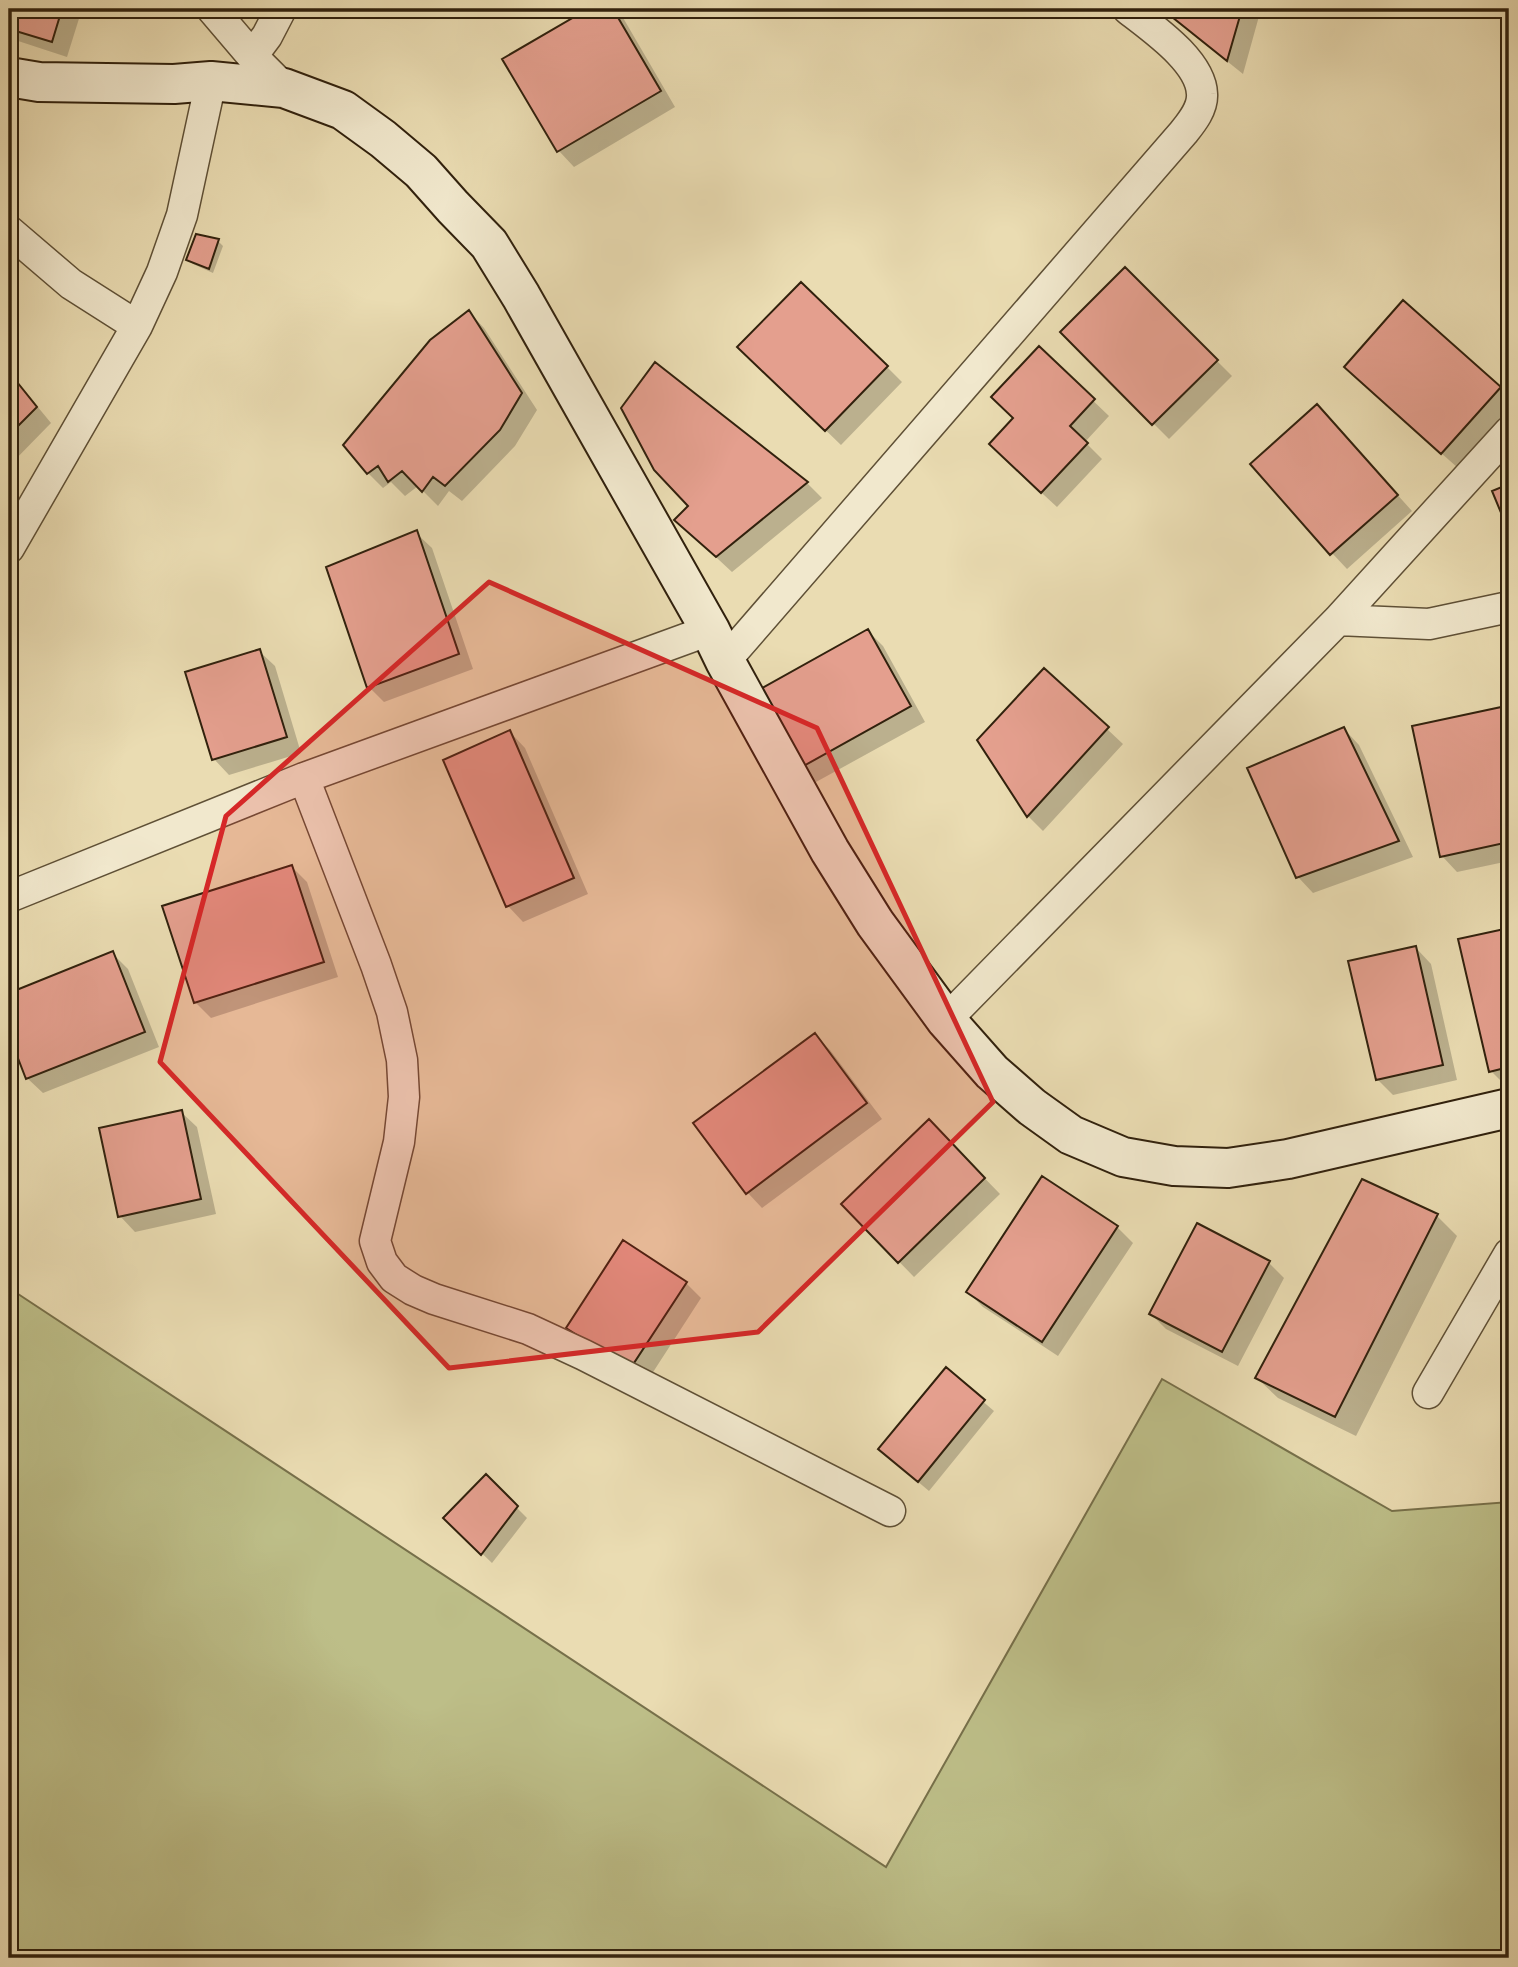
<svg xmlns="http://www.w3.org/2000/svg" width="1518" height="1967" font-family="'IM FELL DW Pica',serif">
<rect width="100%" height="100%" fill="#eadcb2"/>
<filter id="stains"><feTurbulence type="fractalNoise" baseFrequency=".00286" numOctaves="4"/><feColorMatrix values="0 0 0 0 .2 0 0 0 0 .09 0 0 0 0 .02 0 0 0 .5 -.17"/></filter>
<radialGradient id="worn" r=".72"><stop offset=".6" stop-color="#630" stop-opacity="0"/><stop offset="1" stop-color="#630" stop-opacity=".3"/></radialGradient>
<path fill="#bdbe88" stroke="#77704a" stroke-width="2" d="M9 1288 886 1867 1162 1379 1392 1511 1509 1502V1958H9Z"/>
<path fill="#0003" d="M9 9H82L67 57 9 38Z
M592 9H615L622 16 675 107 574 167 559 151 505 59Z
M1163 9H1261L1243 74 1172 17Z
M218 241 223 246 213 273 193 264 188 260Z
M1125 269 1232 376 1169 439 1062 332Z
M469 312 484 328 537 410 515 446 462 501 449 491 438 506 418 486 405 496 391 482 383 488 368 473Z
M1039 349 1109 416 1085 442 1102 459 1057 507 1006 460 1015 418Z
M755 362 887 367 902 382 841 445Z
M655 365 807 483 822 498 732 572 692 535 690 506Z
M9 372 51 423 9 466Z
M1361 382 1499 389 1509 398V410L1458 468Z
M1332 422 1412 511 1347 569 1332 553Z
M416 533 432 548 473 669 384 702 369 687Z
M868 631 883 646 925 722 816 782 801 767Z
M259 651 275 666 301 753 229 775 214 759Z
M1044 670 1123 744 1043 831 1028 816Z
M1506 708 1509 711V861L1457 872 1442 856Z
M1344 729 1359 745 1413 857 1313 893 1298 877Z
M510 732 525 748 588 894 523 922 508 906 445 760Z
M292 867 307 882 338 977 211 1018 195 1002Z
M1509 929V1086L1507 1087 1491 1071 1460 941Z
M1416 948 1431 964 1457 1080 1393 1095 1377 1079Z
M113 954 128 969 159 1047 43 1093 27 1078 9 1031V995Z
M815 1035 830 1050 882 1119 762 1208 747 1192Z
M181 1112 197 1127 216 1214 135 1232 120 1216Z
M929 1121 1000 1194 914 1277 843 1204Z
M1043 1178 1117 1227 1133 1243 1058 1356 983 1307 968 1292Z
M1437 1216 1457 1236 1356 1436 1278 1398 1257 1378Z
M1269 1263 1284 1278 1238 1366 1166 1329 1151 1314Z
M686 1283 701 1298 646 1383 584 1343 568 1328Z
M946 1370 994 1411 929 1491 891 1459Z
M486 1477 527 1518 492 1563 445 1518Z"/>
<path fill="#e49f8e" stroke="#31210d" stroke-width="2" d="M9 9H62L52 42 9 29Z
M588 9H613L661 91 557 152 502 59Z
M1162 9H1242L1227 61Z
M196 234 219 239 209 269 186 260Z
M1125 267 1218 360 1152 425 1060 332Z
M801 282 888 366 825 431 737 347Z
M1403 300 1501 387 1441 454 1344 367Z
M469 310 522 393 500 430 445 486 433 477 422 492 402 471 388 482 378 466 367 474 343 445 430 340Z
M1039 346 1095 399 1070 426 1088 443 1041 493 989 444 1013 418 991 397Z
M655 362 808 482 716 557 674 520 688 506 654 470 621 408Z
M9 372 37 407 9 435Z
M1317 404 1398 495 1330 555 1250 464Z
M1509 484V532L1492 491Z
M417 530 459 654 367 688 326 567Z
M868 629 911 706 800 768 757 691Z
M260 649 287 737 212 760 185 672Z
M1044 668 1109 727 1027 817 977 740Z
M1506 706 1509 719V842L1440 857 1412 726Z
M1344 727 1399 841 1296 878 1247 768Z
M510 730 574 878 506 907 443 760Z
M292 865 324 962 194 1003 162 906Z
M1509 928V1067L1489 1072 1458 939Z
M1416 946 1443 1065 1376 1080 1348 961Z
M113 951 145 1032 26 1079 9 1035V993Z
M815 1033 867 1103 746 1194 693 1123Z
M182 1110 201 1199 118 1217 99 1128Z
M929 1119 985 1178 898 1263 841 1204Z
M1042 1176 1118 1226 1042 1342 966 1292Z
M1362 1179 1438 1214 1335 1417 1255 1378Z
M1197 1223 1270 1261 1222 1352 1149 1314Z
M623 1240 687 1282 630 1369 566 1328Z
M946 1367 985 1400 918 1482 878 1449Z
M486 1474 518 1506 481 1555 443 1518Z"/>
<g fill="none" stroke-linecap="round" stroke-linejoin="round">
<g stroke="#5f5036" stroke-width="33">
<path id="street" d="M212 9 252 56 284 88
M252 56 267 36 281 9
M9 231 71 284 137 326
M9 548 137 326 162 272 182 215 211 81
M1338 620 1429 624 1509 607
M725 661 1183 133C1191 123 1203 109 1202 94 1201 61 1152 28 1128 9
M304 778 376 965 392 1012 402 1060 404 1097 399 1142 375 1241 382 1262 394 1278 413 1290 434 1299 528 1329 584 1355 890 1511
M9 897 304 778 710 630
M946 1020 1338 620 1509 432
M1428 1393 1509 1254"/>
</g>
<g stroke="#31210d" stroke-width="42">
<path id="secondary" d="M9 77 39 82 174 84 211 81 284 88 343 110 383 139 421 171 453 207 489 244 521 296 710 630 725 661 830 851 875 923 946 1020 992 1072 1032 1107 1071 1135 1123 1157 1174 1166 1228 1168 1288 1159 1509 1108"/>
</g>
<use href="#street" stroke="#f1e8cd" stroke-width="30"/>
<use href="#secondary" stroke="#f1e8cd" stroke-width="38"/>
</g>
<path fill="#d62828" fill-opacity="0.2" stroke="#d62828" stroke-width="5" stroke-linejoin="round" d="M489 582 817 728 993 1102 758 1332 449 1368 160 1062 226 816Z"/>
<rect width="1518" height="1967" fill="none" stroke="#eadcb2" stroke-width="35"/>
<rect x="10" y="10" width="1497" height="1946" fill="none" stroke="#31210d" stroke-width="3.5"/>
<rect x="18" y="18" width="1483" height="1932" fill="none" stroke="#31210d" stroke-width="2"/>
<rect width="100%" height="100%" filter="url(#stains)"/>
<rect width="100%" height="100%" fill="url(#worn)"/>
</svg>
